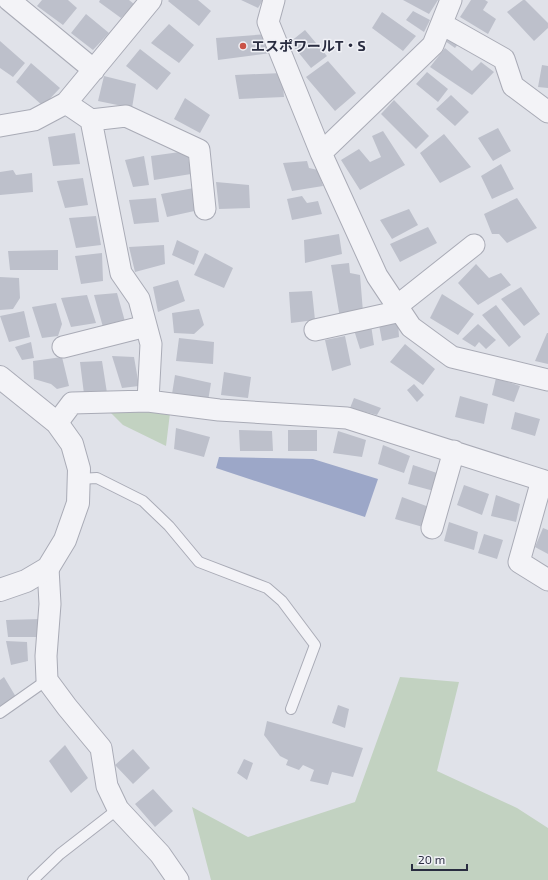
<svg xmlns="http://www.w3.org/2000/svg" width="548" height="880" font-family="'Exo 2','Noto Sans JP',sans-serif">
<rect width="100%" height="100%" fill="#e0e2e9"/>
<path fill="#c2d2c1" d="M111 405 170 413 166 446 123 425 108 410Z
M400 677 459 682 437 771 517 808 548 828V880H211L192 807 248 837 355 802Z"/>
<path fill="#9ca7c8" d="M219 457 313 459 378 479 365 517 216 468Z"/>
<path fill="#bdc0cb" d="M42 0H68L77 8 63 25 37 6Z
M100 0H129L134 4 121 18 99 2Z
M169 0H198L211 11 199 26 168 1Z
M241 0H263L258 8Z
M403 0H438L429 14Z
M471 0H485L488 2 483 10 496 19 488 34 460 17Z
M523 0H525L548 23V28L534 41 507 12Z
M413 11 430 20 424 32 406 20Z
M382 12 416 36 403 51 372 28Z
M86 14 109 33 93 50 71 33Z
M169 24 194 45 179 63 151 43Z
M305 30 327 56 311 68 290 42Z
M450 33 461 40 455 48 445 41Z
M268 34 271 53 218 60 216 38Z
M0 41 25 63 13 77 0 68Z
M445 48 472 71 481 62 494 72 472 95 430 67Z
M140 49 171 73 157 90 126 66Z
M328 61 356 93 335 111 306 77Z
M31 63 60 88 43 106 16 82Z
M542 65 548 66V88L538 87Z
M427 72 448 89 438 102 416 84Z
M282 73 284 97 239 99 235 75Z
M104 76 136 84 132 108 98 101Z
M451 95 469 112 455 126 436 109Z
M185 98 210 115 200 133 174 119Z
M394 100 429 136 416 149 381 114Z
M498 128 511 151 493 161 478 138Z
M383 131 405 165 360 190 341 160 359 149 370 162 381 157 372 136Z
M75 133 80 164 53 166 48 137Z
M444 134 471 167 440 183 420 153Z
M187 151 191 174 154 180 151 156Z
M144 156 149 185 133 187 125 160Z
M307 161 309 168 318 170 323 186 292 191 283 163Z
M501 164 514 189 492 199 481 176Z
M13 170 16 175 32 173 33 192 0 195V172Z
M83 178 88 205 65 208 57 181Z
M216 182 249 185 250 208 219 209Z
M194 188 199 210 167 217 161 194Z
M302 196 307 203 318 201 322 214 292 220 287 199Z
M156 198 159 222 134 224 129 200Z
M517 198 537 228 507 243 499 234H492L484 214Z
M409 209 418 225 392 239 380 220Z
M96 216 101 245 76 248 69 218Z
M428 227 437 243 400 262 390 244Z
M339 234 342 254 305 263 304 240Z
M177 240 199 251 194 265 172 255Z
M164 245 165 264 135 272 129 247Z
M58 250V270H10L8 251Z
M102 253 103 281 81 284 75 256Z
M205 253 233 268 224 288 194 275Z
M349 263 350 273 360 275 363 312 340 318 331 265Z
M476 264 489 278 501 273 511 285 478 305 458 283Z
M0 277 19 278 20 298 13 309 0 310Z
M178 280 185 301 158 312 153 287Z
M521 287 540 314 524 326 501 299Z
M312 291 315 320 291 323 289 292Z
M117 293 126 325 103 327 94 295Z
M442 294 474 314 458 335 430 318Z
M87 295 96 323 71 327 61 298Z
M56 303 62 324 58 336 42 338 32 307Z
M496 305 521 337 509 347 482 315Z
M199 309 204 325 194 334 174 333 172 313Z
M24 311 30 337 9 342 0 316Z
M398 322 399 337 382 341 379 325Z
M478 324 496 340 486 349 479 342 475 347 462 339Z
M371 325 374 345 360 349 354 330Z
M547 333H548V364L535 361Z
M345 336 351 365 332 371 325 340Z
M179 338 214 342 213 364 176 361Z
M31 342 34 358 22 360 15 347Z
M405 344 435 369 423 385 390 362Z
M112 356 134 357 139 386 122 388Z
M62 357 69 386 57 389 51 384 34 379 33 361Z
M102 361 107 393 84 394 80 362Z
M224 372 251 377 248 398 221 395Z
M175 375 211 383 208 401 172 394Z
M496 378 520 386 514 402 492 395Z
M414 384 424 395 417 402 407 390Z
M460 396 488 404 484 424 455 417Z
M354 398 381 408 377 415 350 408Z
M515 412 540 419 535 436 511 429Z
M176 428 210 437 204 457 174 449Z
M239 430 272 431 273 451H240Z
M288 430H317V451H288Z
M338 431 366 440 362 457 333 453Z
M383 445 410 456 404 473 378 464Z
M413 465 440 474 434 491 408 484Z
M464 485 489 494 482 515 457 505Z
M496 495 520 504 516 522 491 516Z
M402 497 429 507 423 527 395 519Z
M449 522 478 532 474 550 444 541Z
M543 528 548 530V554L535 547Z
M484 534 503 540 497 559 478 553Z
M41 619 40 637H8L6 620Z
M6 641 27 642 28 661 11 665Z
M4 677 16 697 0 709V680Z
M338 705 349 709 345 728 332 723Z
M267 721 363 748 353 777 332 772 328 785 310 781 314 770 303 765 299 770 286 765 288 760 280 756 264 735Z
M65 745 88 778 71 793 49 761Z
M133 749 150 768 133 784 115 765Z
M244 759 253 763 247 780 237 773Z
M153 789 173 811 155 827 135 804Z"/>
<g fill="none" stroke-linecap="round" stroke-linejoin="round">
<g stroke="#a9abb6" stroke-width="12">
<path id="service" d="M79 479 97 478 143 501 169 526 199 562 267 588 282 601 315 645 291 709
M0 713 47 680
M33 880 60 854 118 809"/>
</g>
<g stroke="#a9abb6" stroke-width="23">
<path id="minor" d="M9 0 94 70
M274 0 268 22 321 153 377 276 411 327 452 357 548 380
M442 24 504 59 513 86 548 112
M66 103 91 120 121 273 139 299 151 344 148 401
M91 120 126 116 199 150 205 209
M0 126 34 120 66 103 151 0
M321 153 433 45 451 0
M397 306 474 245
M315 330 401 311
M63 347 146 326
M57 423 72 403 148 401 219 410 347 418 548 482
M542 480 519 562 548 580
M432 528 454 451
M48 568 50 604 46 656 47 680 67 707 101 748 107 786 118 809 160 854 178 880"/>
</g>
<g stroke="#a9abb6" stroke-width="24">
<path id="tertiary" d="M0 377 57 423 72 444 79 469 78 503 65 540 48 568 26 581 0 590"/>
</g>
<use href="#service" stroke="#f3f3f7" stroke-width="10"/>
<use href="#minor" stroke="#f3f3f7" stroke-width="21"/>
<use href="#tertiary" stroke="#f3f3f7" stroke-width="22"/>
</g>
<circle fill="#ca5348" stroke="#f0f1f6" stroke-width="1.5" cx="243" cy="46" r="4"/>
<g text-anchor="middle" stroke-width="3" stroke-linejoin="round" paint-order="stroke">
<g font-size="14" font-weight="bold" fill="#292c40" stroke="#f0f1f6" text-anchor="start">
<text x="251" y="51">エスポワールT・S</text>
</g>
</g>
<path d="M412 864v6h55v-6" fill="none" stroke="#292c40" stroke-width="2"/>
<text x="418" y="864" font-size="12" fill="#292c40" stroke="#f0f1f6" stroke-width="3" paint-order="stroke">20 m</text>
</svg>
